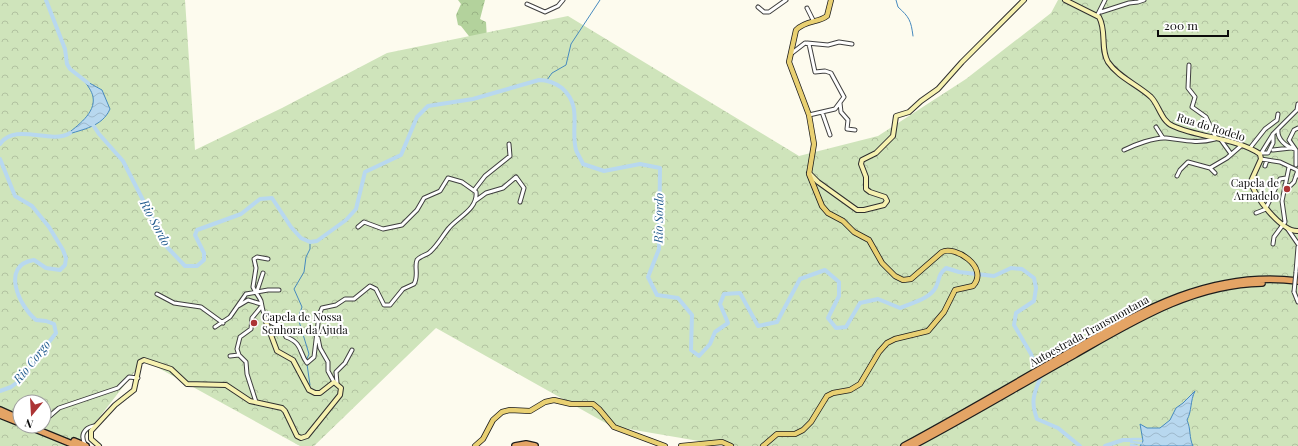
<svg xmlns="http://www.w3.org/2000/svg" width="1298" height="446" font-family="'Playfair Display',serif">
<defs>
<pattern id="forest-crowns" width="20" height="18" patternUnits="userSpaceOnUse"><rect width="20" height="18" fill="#b3d29c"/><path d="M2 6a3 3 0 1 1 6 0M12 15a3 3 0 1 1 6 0" fill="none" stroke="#99b385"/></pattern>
<pattern id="park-crowns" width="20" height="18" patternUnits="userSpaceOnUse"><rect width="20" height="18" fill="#cfe4bb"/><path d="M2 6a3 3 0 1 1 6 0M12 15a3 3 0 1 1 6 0" fill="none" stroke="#b1c2a0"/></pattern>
<pattern id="water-waves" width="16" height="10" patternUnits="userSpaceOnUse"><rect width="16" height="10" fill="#b8d8ef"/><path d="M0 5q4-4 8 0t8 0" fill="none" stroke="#9db8cc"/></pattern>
</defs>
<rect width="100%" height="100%" fill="#fdfbee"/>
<path fill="url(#forest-crowns)" d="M458 0H485L480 19 486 22 487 40H472L461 26 458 25 456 15 461 4Z"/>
<path fill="url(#park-crowns)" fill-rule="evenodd" d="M0 0H185L195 150 282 108 387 53 568 16 799 156 878 136 966 79 1051 13 1058 0H1298V446H728L611 426 436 328 314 446H300L144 360 80 442 83 446H0ZM20 402H44V426H20Z"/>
<path fill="url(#water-waves)" stroke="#478abe" d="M84 80 102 90 110 109C102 127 83 129 66 135 77 126 96 113 93 97 92 91 87 85 84 80Z
M1195 391C1190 401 1192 411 1187 420 1191 429 1189 438 1193 446H1140L1143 441 1140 424 1147 428H1160L1170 420 1176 408 1183 403Z"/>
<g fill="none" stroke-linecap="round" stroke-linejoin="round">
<path stroke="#478abe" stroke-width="1" d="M896 0 898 7C909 17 911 20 913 36
M547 80 552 73 566 65 571 44 600 0
M306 361 309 354 298 318 302 307 294 289 304 272 306 257 310 249V242
M307 364 310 385"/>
<path stroke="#b8d8ef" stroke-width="2.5" d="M1132 439H1141
M1131 442 1141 443
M1131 445 1137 446"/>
<path stroke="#b8d8ef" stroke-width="4" d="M46 0 65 49 67 64 70 69 88 83
M91 122 99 134 123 161 167 247 185 266H197L204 260V253L195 235 197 230 241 214 260 199 272 198 291 227 301 238 310 242 317 241 346 220 356 209 365 172 401 155 417 117 428 106 473 99 539 80C548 80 554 82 562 88 583 107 570 127 576 150 578 155 581 159 583 164L604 171 640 164 660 168 659 249 648 277 657 295 678 298 692 315 691 350 699 356 710 344 715 332 728 323 720 304 724 294 740 293 758 326 777 322 800 279 825 270 839 282V296L828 318 836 328 846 327 860 303 878 299 900 308C911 303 930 299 936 287 940 278 938 275 946 268L959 272 994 276 1011 268 1022 269 1034 278 1036 288 1034 301 1016 313 1014 325 1031 354 1040 379C1033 395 1031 403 1037 419L1058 428 1080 446
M0 144C16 122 50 145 70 133
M0 159 15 196 32 206 49 227 63 250 66 258 65 265 60 270 46 268 34 260C0 265 19 306 36 320L46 321 54 324 56 333 19 381 11 387 0 391
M1105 446 1123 440H1131"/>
<g stroke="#3f3f3f" stroke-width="5">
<path id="street" d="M527 4 545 12 558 6 563 0
M758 7 764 12H769L786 0
M807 8 813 20
M1101 12 1129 3 1138 2 1144 0
M1097 16 1105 0
M807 43 828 45 839 42 852 44
M792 53 805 43 809 44 815 72 825 71 831 73 844 97 835 109 809 115
M840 103 841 112 848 120 847 129 855 130
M1297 110 1298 104
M822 112 830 135
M1156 127 1163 138
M1278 130C1277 139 1286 147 1295 149
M1221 140 1231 154
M1250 148 1265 129 1277 120 1278 114
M1124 150C1134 145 1155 137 1166 138 1183 140 1197 144 1215 139V136L1206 117 1192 107 1195 97 1188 88 1189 65
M1273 150 1291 148
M1262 153H1268L1273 143V134
M1260 155 1273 134 1298 109
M1261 159 1280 162 1297 170 1298 176
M1296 165V150L1289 140 1294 130 1298 128
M1265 166 1267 160
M1210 168 1227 158 1242 145
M1210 168 1215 173
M1177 176 1180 170 1188 162 1210 168
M1285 185 1290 186 1294 182 1297 173
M475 189 485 176 510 156 509 144
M475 201 486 193 503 188 516 177 524 188 520 202
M1266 208 1280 179 1286 178
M1256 213 1266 209
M1287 228 1298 244
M1273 244 1274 237 1285 222 1282 201 1289 167
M268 259 257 257 254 259 256 268 253 287C255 292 259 296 261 301 265 321 263 319 282 328L286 337C303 343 299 353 307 363L314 357 319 315 322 308 336 305 345 299H354L370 286 376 289 384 305H390L403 289 414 284C419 276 414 266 417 260 420 256 427 255 430 252 438 245 443 235 449 228 458 217 478 209 476 192L462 182 448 178 440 191 424 198 417 210 402 225 383 229 364 222 358 227
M1296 272 1298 247
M257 291 263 273
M1294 292 1298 302
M157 294 174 303 201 307 223 323
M238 306 248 300 261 304
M215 327 230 317 246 294 268 290H279
M318 338 320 348 328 362V371L334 382
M230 356 239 355
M337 383 336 372 345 363 352 350
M256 402 247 374 246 362 239 355 237 349 240 337 251 329 252 318 261 307
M44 421 59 408 118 388 129 377 138 378
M85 444C80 435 84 428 94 426"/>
</g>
<g stroke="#2e2e2e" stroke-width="6">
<path id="secondary" d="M1065 0 1099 17C1107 31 1100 49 1108 62 1118 77 1138 85 1151 97 1159 105 1161 121 1173 126 1199 138 1237 138 1260 154L1261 159 1251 181C1253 196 1282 232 1298 231
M809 173 818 182 857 210H864L884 205 887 201 885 197 870 192 866 189V177L861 164 862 160 876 153 893 136 896 116 909 112 921 101 938 89 962 62 1024 0
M99 446 91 439V431L115 405 134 390 140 362 144 360 171 369 187 384 226 385 250 401 282 408 285 411 297 436 301 438 307 436 340 395 341 388 334 382 320 393H315L309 390 293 360 277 351 265 319"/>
</g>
<g stroke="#1d1d1d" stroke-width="6">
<path id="primary" d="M475 446 483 439 493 420 502 412 510 410 530 411 545 402 554 400 571 404H593L599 409 614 427 665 446
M681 446 722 442 731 446
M763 446 777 434H795L803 430 811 422 827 396 833 393 850 390 860 384 879 352 887 343 895 339 928 331 944 312 955 290 973 286C990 267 954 245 942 252L911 279 903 280 895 276 882 263 869 240 854 232 843 221 828 213 822 206 809 174 814 144 809 115 789 62 796 30C806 20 818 23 827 16L831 0"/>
</g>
<g stroke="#1d1d1d" stroke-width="8">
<path id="highway" d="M0 410 20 419
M0 415 20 423
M28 426 77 446
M74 441 86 446
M515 446 526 444 535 446
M904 446C954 419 1004 390 1054 361 1131 317 1205 269 1298 281
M912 446C967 417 1020 385 1074 355 1132 322 1192 284 1262 283"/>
</g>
<use href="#street" stroke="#fff" stroke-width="3"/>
<use href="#secondary" stroke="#f6f1b0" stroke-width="4"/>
<use href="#primary" stroke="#e9d072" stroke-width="4.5"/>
<use href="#highway" stroke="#e4a465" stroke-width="5.5"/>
<g stroke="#3f3f3f" stroke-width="5" stroke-linecap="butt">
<path id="street-bridge" d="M1294 292 1296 272"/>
</g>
<use href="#street-bridge" stroke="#fff" stroke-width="3"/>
</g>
<g fill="#ac3435" stroke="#fff" stroke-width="1.5">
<circle cx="1287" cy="189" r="4"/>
<circle cx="254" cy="323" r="4"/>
</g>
<g text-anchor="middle" stroke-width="4" stroke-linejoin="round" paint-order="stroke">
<g font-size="11" fill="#0c0c0c" stroke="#fff">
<text transform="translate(1211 127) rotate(17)" y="4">Rua do Rodelo</text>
<text transform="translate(1089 331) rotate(-29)" y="4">Autoestrada Transmontana</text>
</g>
<g font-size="11" fill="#0c0c0c" stroke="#fff" text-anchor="end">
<text x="1279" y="187">Capela de<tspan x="1279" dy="13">Arnadelo</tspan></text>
<text x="262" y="321" text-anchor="start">Capela de Nossa<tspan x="262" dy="13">Senhora da Ajuda</tspan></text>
</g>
<g font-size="12" font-style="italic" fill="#245d90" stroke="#fff">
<text transform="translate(659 218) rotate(-89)" y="4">Rio Sordo</text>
<text transform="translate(155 223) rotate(62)" y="4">Rio Sordo</text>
<text transform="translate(32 362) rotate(-51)" y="4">Rio Corgo</text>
</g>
</g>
<g transform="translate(32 414) rotate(198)"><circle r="19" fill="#ffffff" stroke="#9e9e9e"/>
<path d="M0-3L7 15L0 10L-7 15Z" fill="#ac3435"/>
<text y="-6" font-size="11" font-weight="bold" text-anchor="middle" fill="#0c0c0c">N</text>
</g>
<path d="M1158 30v6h70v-6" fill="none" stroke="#0c0c0c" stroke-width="2"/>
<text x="1164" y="30" font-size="12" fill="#0c0c0c" stroke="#ffffff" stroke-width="3" paint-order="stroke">200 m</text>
</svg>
